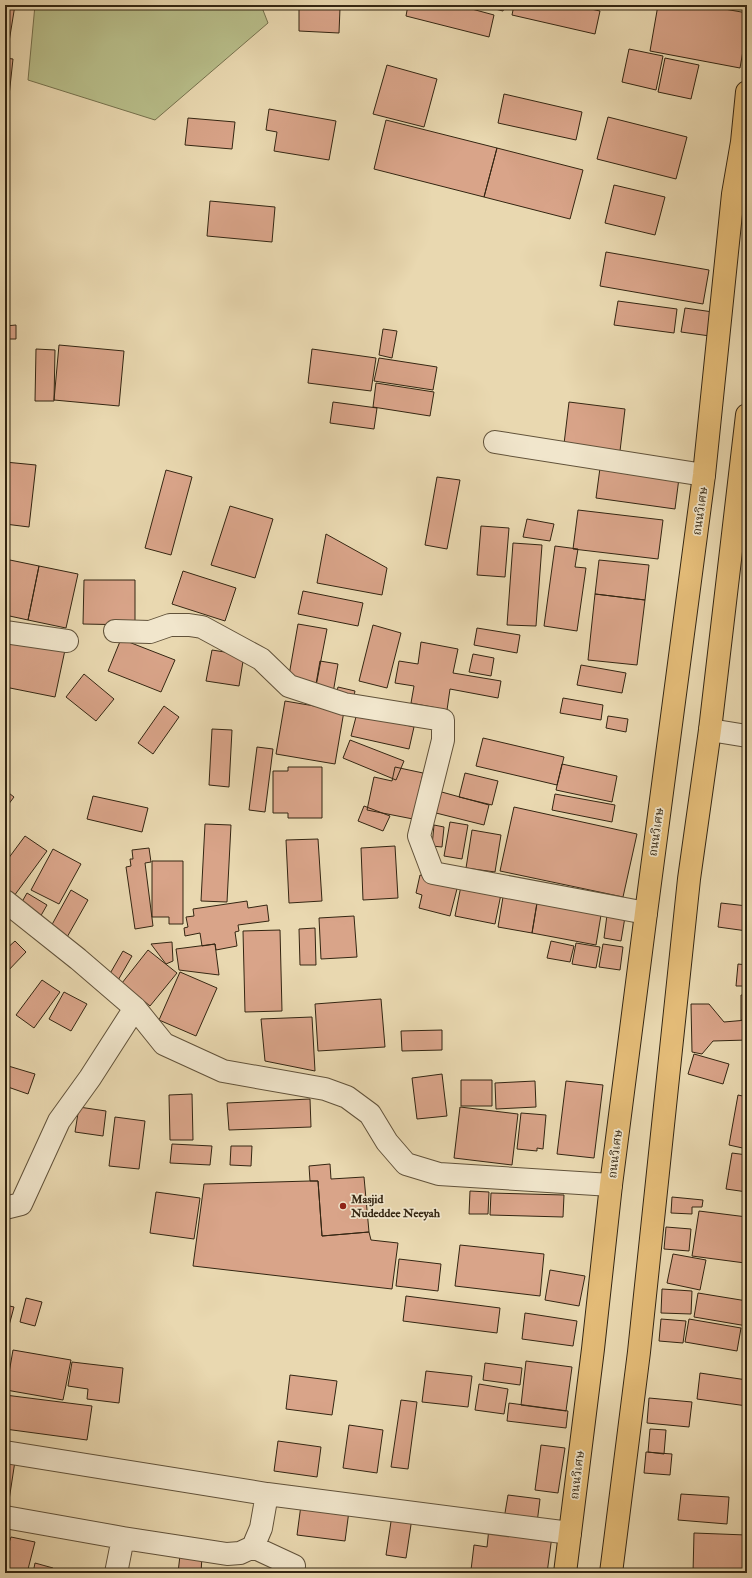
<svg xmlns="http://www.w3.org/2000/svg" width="752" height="1578" font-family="'IM FELL Double Pica','Noto Serif Thai',serif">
<rect width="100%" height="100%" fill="#e9d8b0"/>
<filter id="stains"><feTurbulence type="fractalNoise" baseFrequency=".005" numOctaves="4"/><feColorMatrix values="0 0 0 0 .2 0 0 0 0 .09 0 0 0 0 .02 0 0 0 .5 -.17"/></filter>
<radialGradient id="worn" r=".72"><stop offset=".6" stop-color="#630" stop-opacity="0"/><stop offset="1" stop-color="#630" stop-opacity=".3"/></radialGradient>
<path fill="#b8be8a" stroke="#76724e" d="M35 5H261L268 23 155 120 28 80Z"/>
<path fill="#d9a489" stroke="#342612" d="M5 5H15L9 42 5 41Z
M408 5H457L494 15 489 37 406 16Z
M479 5H505L503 11Z
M514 5H573L600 11 595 34 512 15Z
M658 5H702L747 13V28L740 68 650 51Z
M299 8H340L339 33 299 31Z
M629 49 663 56 656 90 622 82Z
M5 58 13 59 9 96H5Z
M665 58 699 65 691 99 658 92Z
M387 65 437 79 424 127 373 114Z
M504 94 582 112 576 140 498 123Z
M269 109 336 121 329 160 274 151 277 132 266 130Z
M608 117 687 137 676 179 597 159Z
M188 118 235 122 232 149 185 145Z
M386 120 497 148 484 197 374 169Z
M497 148 583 170 570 219 484 197Z
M614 185 665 197 655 235 605 223Z
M210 201 275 207 272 242 207 236Z
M606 252 709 270 703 304 600 286Z
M618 301 677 309 674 333 614 325Z
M685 308 713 312 710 336 681 332Z
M16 325V339H5V326Z
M383 329 397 331 392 358 379 355Z
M59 345 124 351 119 406 54 400Z
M36 349 55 350 54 401H35Z
M312 349 376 358 371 391 308 383Z
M379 358 437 367 433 390 374 381Z
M376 383 434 392 430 416 373 407Z
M333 402 377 408 374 429 330 423Z
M569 402 625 409 620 451 564 444Z
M5 462 36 465 29 527 5 524Z
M600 468 679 478 675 509 596 498Z
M166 470 192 477 171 555 145 548Z
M437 477 460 480 447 549 425 545Z
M230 506 273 519 255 578 211 565Z
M578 510 663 520 658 559 573 549Z
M527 519 554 524 550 541 523 537Z
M481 526 509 528 505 577 477 575Z
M326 534 387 568 382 595 317 583Z
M513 543 542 545 536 626 507 625Z
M555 546 578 549 575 567 586 568 577 631 544 626Z
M5 559 39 566 28 620 5 615Z
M599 560 649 565 645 600 595 594Z
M39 566 78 574 66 628 28 620Z
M183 571 236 588 225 621 172 604Z
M84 580H135V625L83 624Z
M303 591 363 603 358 626 298 614Z
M595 594 645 600 637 665 588 660Z
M298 624 327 629 316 686 288 681Z
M373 625 401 633 387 688 359 681Z
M477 628 520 635 517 653 474 645Z
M9 639 65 650 55 697 5 687V657Z
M121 639 175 660 161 692 108 671Z
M421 642 458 649 453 673 501 681 498 698 450 689 447 710 411 703 414 686 395 683 399 661 418 664Z
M212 650 244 655 239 686 206 681Z
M473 654 494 658 491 676 469 672Z
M320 661 338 664 333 693 315 690Z
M581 665 626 673 622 693 577 685Z
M84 674 114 699 96 721 66 697Z
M338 687 355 691 353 700 336 696Z
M563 698 603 705 601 720 560 713Z
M285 701 344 711 335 764 276 754Z
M164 706 179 717 153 754 138 743Z
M357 713 414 727 409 749 351 736Z
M608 716 628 719 626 732 606 728Z
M212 729 232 730 229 787 209 785Z
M483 738 564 757 557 785 476 766Z
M350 740 404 761 396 780 343 758Z
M257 747 273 749 265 812 249 810Z
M562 764 617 776 612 802 556 790Z
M288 767H322V818H288V813H273V771H288Z
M395 767 423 773 413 819 367 810 374 777 392 781Z
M465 773 498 781 492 805 459 797Z
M5 790 14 797 5 809Z
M438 791 489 805 484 825 432 812Z
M555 794 615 805 612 822 552 810Z
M93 796 148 808 142 832 87 819Z
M364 806 390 816 383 831 358 821Z
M514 807 637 834 623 897 500 871Z
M450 822 468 825 462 859 444 856Z
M205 824 231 825 227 902 201 901Z
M434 825 444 827 442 847 432 846Z
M472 830 501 835 495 872 466 868Z
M25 836 47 851 14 896 5 889V863Z
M318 839 322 901 289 903 286 840Z
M395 846 398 898 363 900 361 848Z
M149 848 151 862 145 863 153 926 135 929 126 867 131 866 130 859H133L132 850Z
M53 849 81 864 59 904 31 890Z
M152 861H183V924H169V917H152Z
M420 875 458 885 450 916 419 908 422 895 416 893Z
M461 886 501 894 495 924 455 916Z
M71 890 88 900 66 939 49 930Z
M27 893 47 905 39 919 19 907Z
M503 897 537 903 532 933 498 927Z
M247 901 248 908 267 905 269 921 238 925 239 931 235 932 237 946 216 950 215 944 202 946 200 933 185 936 184 928 188 927 186 917 194 916 193 909Z
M537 903 601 915 596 945 532 933Z
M721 903 747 906V931L718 927Z
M607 915 625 917 621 941 604 938Z
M354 916 357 957 321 959 319 918Z
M315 928 316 965H300L299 929Z
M280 930 282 1011 245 1012 243 931Z
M15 941 26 952 5 974V950Z
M551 941 574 946 570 962 547 958Z
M172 942 173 961 166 964 151 944Z
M576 943 600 947 596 968 572 964Z
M215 944 219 975 179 970 176 949Z
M603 944 623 947 620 970 599 967Z
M148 950 177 973 150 1006 122 983Z
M123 951 132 956 117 982 108 977Z
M738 964 747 965V986H736Z
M180 972 217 988 196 1036 159 1020Z
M42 980 60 992 34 1028 16 1015Z
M64 992 87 1004 71 1031 49 1019Z
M741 995H747V1020H741Z
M381 999 385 1047 318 1051 315 1004Z
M691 1004H709L724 1022 747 1020V1040L713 1041 702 1054 692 1052Z
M312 1017 315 1071 265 1061 261 1019Z
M442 1030V1050L402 1051 401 1031Z
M694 1054 729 1064 723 1084 688 1074Z
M5 1065 35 1074 28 1094 5 1086Z
M442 1074 447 1116 417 1119 412 1078Z
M461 1080H492V1106H461Z
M535 1081 536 1107 496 1109 495 1083Z
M566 1081 603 1085 594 1158 557 1154Z
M192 1094 193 1140H170L169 1095Z
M738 1095 747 1097V1149L729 1145Z
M310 1099 311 1127 229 1130 227 1103Z
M79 1107 106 1111 103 1136 75 1132Z
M460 1107 518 1114 512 1165 454 1158Z
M521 1113 546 1115 543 1149 537 1148V1151L517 1149Z
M115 1117 145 1121 139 1169 109 1166Z
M172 1144 212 1146 210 1165 170 1163Z
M231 1146H252L251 1166 230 1165Z
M732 1153 747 1155V1192L726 1189Z
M330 1164 331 1179 364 1177 369 1232 322 1236 318 1181H310L309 1166Z
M310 1181H318L322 1236 369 1232 371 1240 398 1243 392 1289 193 1266 204 1184Z
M470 1191 489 1192 488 1214H469Z
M156 1192 200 1198 194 1239 150 1233Z
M491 1193 564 1195 563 1217 490 1215Z
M672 1197 703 1200 702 1207H692V1214L671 1213Z
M699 1211 747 1217V1247L745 1263 692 1256Z
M666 1227 691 1229 689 1251 664 1249Z
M460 1245 544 1254 540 1296 455 1286Z
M673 1254 706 1260 700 1290 667 1283Z
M399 1259 441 1264 438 1291 396 1286Z
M550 1270 585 1276 579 1306 545 1300Z
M662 1289 692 1291 691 1314 661 1313Z
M698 1293 747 1301V1326L694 1317Z
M406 1296 500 1308 497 1333 403 1321Z
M26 1298 42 1302 35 1326 20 1322Z
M5 1305 14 1307 7 1333 5 1332Z
M525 1313 577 1321 573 1346 522 1339Z
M661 1319 686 1321 683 1343 659 1341Z
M689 1319 741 1328 737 1351 685 1342Z
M13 1350 71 1360 63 1400 6 1390Z
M526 1361 572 1367 566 1411 521 1405Z
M72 1362 123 1368 119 1403 87 1399 88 1389 68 1386Z
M485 1363 522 1368 520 1385 483 1380Z
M426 1371 472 1376 468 1407 422 1402Z
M700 1373 747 1380V1406L697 1399Z
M290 1375 337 1381 332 1415 286 1409Z
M479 1384 508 1389 504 1414 475 1410Z
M5 1395 92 1406 87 1440 5 1429Z
M649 1398 692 1402 689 1427 647 1423Z
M401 1400 417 1402 408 1469 391 1467Z
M509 1403 568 1411 566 1428 507 1421Z
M349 1425 383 1430 377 1473 343 1468Z
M650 1429 666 1430 664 1454 648 1452Z
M278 1441 321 1447 317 1477 274 1471Z
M541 1445 565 1448 558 1493 535 1490Z
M646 1452 672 1454 670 1475 644 1473Z
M5 1460 15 1461 8 1507 5 1506Z
M681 1494 729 1497 727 1524 678 1520Z
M508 1495 540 1499 537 1523 504 1519Z
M301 1505 349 1511 345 1541 297 1535Z
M392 1515 412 1518 406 1558 386 1555Z
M489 1528 552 1536 547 1573H493L471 1570 474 1545 487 1547Z
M694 1533 746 1535 745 1573H693Z
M11 1537 35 1542 27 1573H5V1545L8 1546Z
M180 1555 202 1556 201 1573H178Z
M35 1563 53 1568 52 1573H33Z"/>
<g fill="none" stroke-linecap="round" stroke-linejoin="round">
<g stroke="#61523a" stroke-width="24">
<path id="minor" d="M495 442 704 475
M115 631 150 632 170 625H189L202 627 261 659 289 686 344 704 443 720V740L419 836 433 873 646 913
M5 632 67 641
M710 730 747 736
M5 901 78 959 135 1008 164 1044 223 1071 325 1089 347 1097 370 1114 387 1142 406 1164 439 1174 611 1185
M5 1208 21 1204 59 1121 90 1078 135 1008
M5 1452 267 1494 570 1533
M5 1517 123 1538
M253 1547 294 1566
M116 1573 123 1538 227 1554 240 1553 253 1547 261 1528 267 1494"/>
</g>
<g stroke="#342612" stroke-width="24">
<path id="major" d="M565 1573 593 1349 611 1185 646 913 704 475 733 194 742 142 747 92
M611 1573 639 1352 689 879 710 730 747 415"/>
</g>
<use href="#minor" stroke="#f1e6cc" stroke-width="22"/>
<use href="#major" stroke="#e4bc78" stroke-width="22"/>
</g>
<circle fill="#8f2418" stroke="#f1e6cc" stroke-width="1.5" cx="343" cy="1206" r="4"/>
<g text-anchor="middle" stroke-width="3.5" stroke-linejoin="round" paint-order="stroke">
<g font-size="12" fill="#342612" stroke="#f1e6cc">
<text transform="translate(700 511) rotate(-82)" y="4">ถนนวิเศษ</text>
<text transform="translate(656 832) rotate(-82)" y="4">ถนนวิเศษ</text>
<text transform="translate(615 1154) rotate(-83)" y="4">ถนนวิเศษ</text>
<text transform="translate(577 1475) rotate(-83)" y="4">ถนนวิเศษ</text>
</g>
<g font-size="12" font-weight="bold" fill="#342612" stroke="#f1e6cc" text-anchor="start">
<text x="351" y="1203">Masjid<tspan x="351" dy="14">Nudeddee Neeyah</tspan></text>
</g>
</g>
<rect width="752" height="1578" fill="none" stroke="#e9d8b0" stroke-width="20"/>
<rect x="6" y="6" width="740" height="1566" fill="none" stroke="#342612" stroke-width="2"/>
<rect x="10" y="10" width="732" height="1558" fill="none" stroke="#342612"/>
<rect width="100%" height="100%" filter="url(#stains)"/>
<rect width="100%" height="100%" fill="url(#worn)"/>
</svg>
